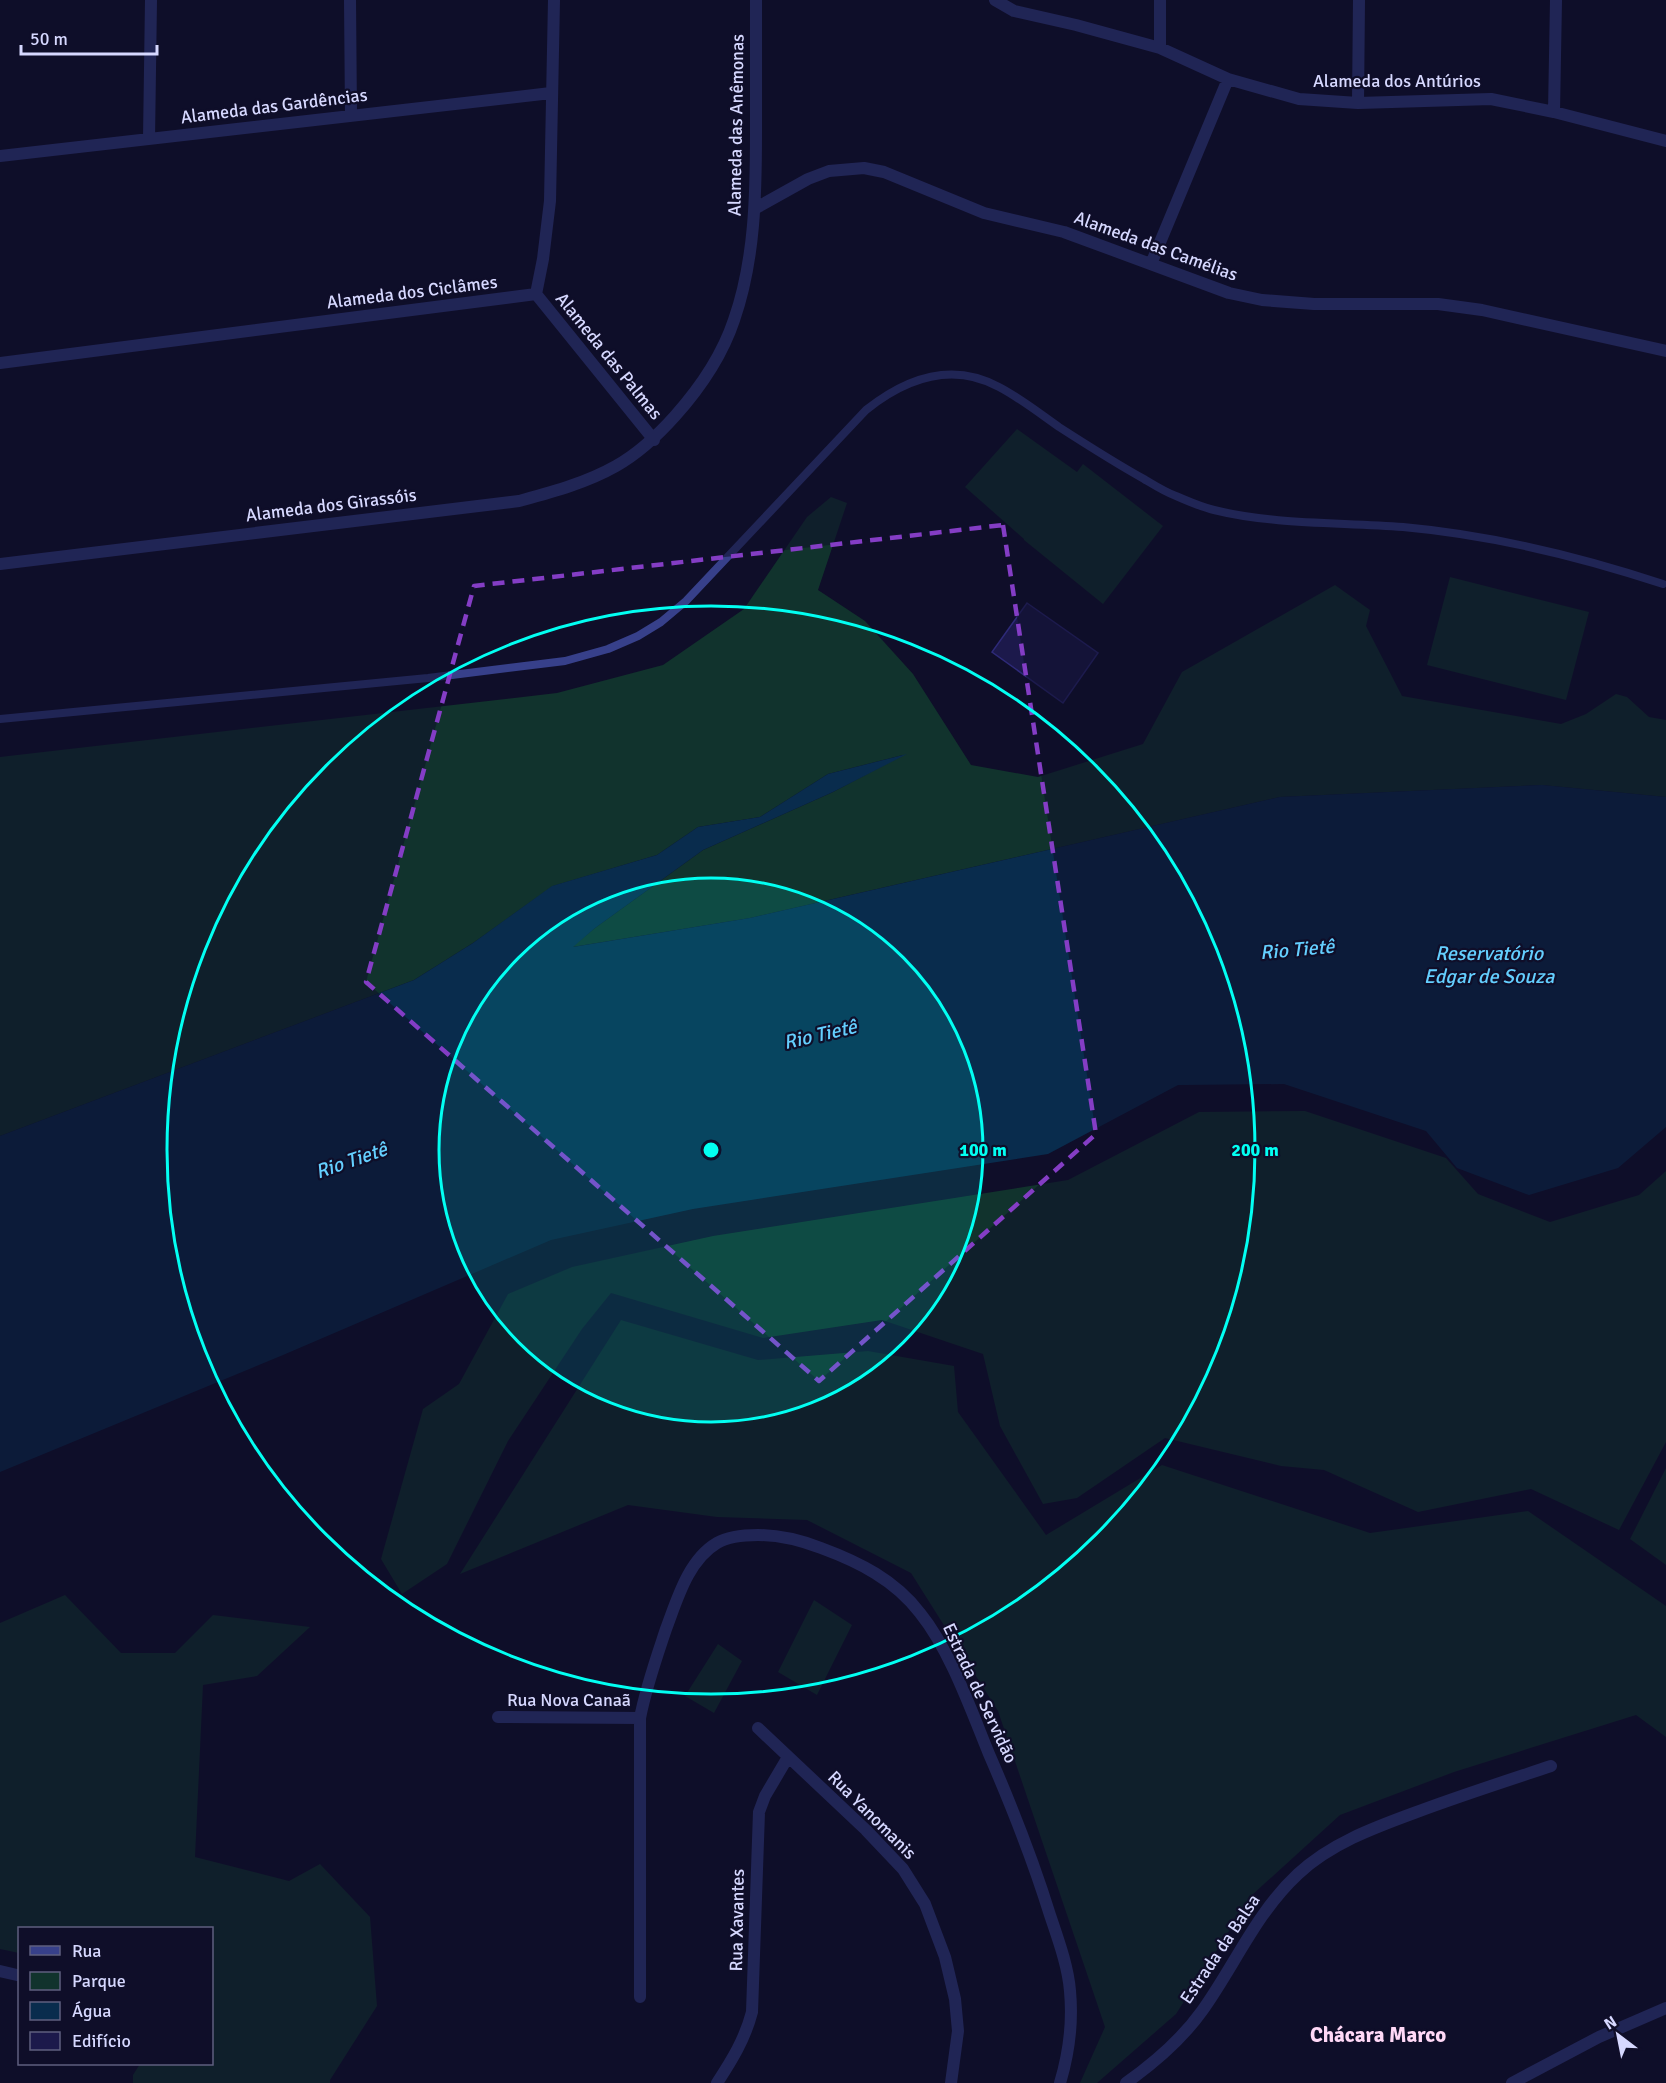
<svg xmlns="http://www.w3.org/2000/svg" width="1666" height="2083" font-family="Signika,sans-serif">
<rect width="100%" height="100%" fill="#0f0e29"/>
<path fill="#11332d" d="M1017 429 1077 472 1083 464 1163 526 1103 604 1024 540V539L965 487Z
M831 497 847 503 818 590 865 621 913 674 971 765 1038 777 1143 744 1182 672 1335 585 1370 610 1366 626 1402 696 1561 724 1586 714 1616 694 1627 697 1649 717 1666 720V797L1542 785 1280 797 750 918 572 947 595 928 703 850 833 792 903 755 828 774 760 817 698 827 657 855 553 886 473 943 414 980 0 1136V757L557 693 663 665 744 609 807 517Z
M1450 577 1589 612 1566 700 1427 665Z
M1305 1111 1446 1158 1478 1194 1550 1222 1639 1195 1666 1171V1442L1619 1530 1531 1489 1418 1512 1324 1470 1281 1466 1165 1438 1077 1498 1043 1504 1000 1426 983 1354 882 1320 763 1338 611 1293 582 1329 508 1441 447 1564 402 1594 381 1559 423 1409 459 1384 508 1294 572 1267 713 1236 1068 1180 1199 1112Z
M621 1320 758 1360 868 1351 954 1366 958 1412 1046 1535 1162 1465 1370 1533 1528 1511 1666 1606V1737L1636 1715 1454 1772 1340 1815 1252 1895 1176 2014 1097 2083H1080L1105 2027 998 1711 911 1573 807 1520 717 1517 628 1505 460 1574Z
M1666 1468V1565L1630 1539Z
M65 1595 121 1653H175L213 1615 310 1627 257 1676 203 1685 195 1857 289 1881 320 1864 370 1917 377 2006 330 2080V2083H133V2075L140 2064H212V1928H20L19 1953 0 1949V1623Z
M814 1600 852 1625 817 1695 778 1672Z
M718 1644 742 1661 714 1713 685 1696Z"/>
<path fill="#092c4d" d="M907 754 833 792 703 850 595 928 573 947 750 918 1280 797 1542 785 1666 797V1127L1618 1168 1529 1195 1457 1168 1426 1131 1284 1084 1178 1085 1048 1154 693 1209 551 1240 283 1355 0 1472V1136L414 980 473 943 552 886 657 855 698 827 760 817 828 774Z"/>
<path fill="#1c194b" stroke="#2e2a78" stroke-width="1.5" d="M1027 603 1098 653 1063 703 992 652Z"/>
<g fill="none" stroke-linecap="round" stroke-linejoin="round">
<path stroke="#37408a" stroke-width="8" d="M0 719 428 678 565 661 608 649 638 636 661 622 686 601 866 410C905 379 951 361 999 387 1020 398 1039 413 1059 427 1087 445 1115 463 1144 479 1154 485 1165 492 1176 496 1188 501 1201 507 1214 510 1275 525 1341 522 1403 527 1492 535 1578 556 1663 584"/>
<path stroke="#37408a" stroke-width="12" d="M350 0 351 115
M995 0 1014 11 1076 25 1160 48 1228 79 1299 99 1358 103 1491 99 1554 112 1666 141
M1160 0V48
M1358 103 1359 0
M1554 112 1556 0
M149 139 151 0
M0 156 551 93
M756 208 808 179 829 171 864 168 884 172 984 213 1064 232 1229 293 1262 300 1314 304H1438L1482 310 1666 351
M1151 264 1228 79
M536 294 654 440
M0 363 536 294 543 259 550 201 554 0
M0 564 519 501C552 492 586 483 616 466 639 453 658 435 675 416 700 388 722 356 734 320 755 260 756 194 756 132 756 88 756 44 756 0
M498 1717 640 1718
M758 1728 866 1830 903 1869 925 1904 945 1957 955 1999 958 2031 951 2083
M0 1971 17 1975
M640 1997V1718C646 1687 656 1659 666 1629 677 1600 688 1560 717 1543 729 1536 744 1535 758 1535 780 1535 800 1540 821 1548 859 1562 895 1580 920 1613 950 1650 971 1710 989 1754 1012 1807 1033 1860 1050 1915 1058 1939 1068 1966 1070 1991 1073 2023 1069 2053 1060 2083
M717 2083C732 2060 745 2039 752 2012L759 1812 765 1796 788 1757
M1126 2083C1154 2063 1182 2039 1202 2011 1235 1965 1256 1913 1298 1874 1330 1844 1373 1828 1414 1813 1459 1796 1506 1781 1551 1766
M1512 2083 1599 2037 1666 2008"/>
</g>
<path d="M0 0H1666V2083H0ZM1003 525 1096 1134 819 1381 366 982 474 586Z" fill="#0f0e29" fill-opacity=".55" fill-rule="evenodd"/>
<path fill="none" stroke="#843dc5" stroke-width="4.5" stroke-dasharray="12 8" stroke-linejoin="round" d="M1003 525 1096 1134 819 1381 366 982 474 586Z"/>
<circle cx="711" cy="1150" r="272" fill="#02fff2" fill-opacity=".12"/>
<g fill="none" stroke="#02fff2" stroke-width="3">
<circle cx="711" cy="1150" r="272"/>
<circle cx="711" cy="1150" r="544"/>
</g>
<g text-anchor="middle" stroke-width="4.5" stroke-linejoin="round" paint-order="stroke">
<g font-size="18" fill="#d6d8ff" stroke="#0f0e29">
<text x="1397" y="87">Alameda dos Antúrios</text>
<text transform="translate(274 106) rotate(-7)" y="6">Alameda das Gardências</text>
<text transform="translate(736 125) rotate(-89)" y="6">Alameda das Anêmonas</text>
<text transform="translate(1156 246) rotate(20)" y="6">Alameda das Camélias</text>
<text transform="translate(412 292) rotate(-7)" y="6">Alameda dos Ciclâmes</text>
<text transform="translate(609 356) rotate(51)" y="6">Alameda das Palmas</text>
<text transform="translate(331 505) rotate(-7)" y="6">Alameda dos Girassóis</text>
<text transform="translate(980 1693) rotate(65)" y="6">Estrada de Servidão</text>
<text x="569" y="1706">Rua Nova Canaã</text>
<text transform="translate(872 1815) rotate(45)" y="6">Rua Yanomanis</text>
<text transform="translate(737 1920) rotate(-89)" y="6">Rua Xavantes</text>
<text transform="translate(1220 1949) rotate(-56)" y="6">Estrada da Balsa</text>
</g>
<g font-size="20" font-style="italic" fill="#64cfff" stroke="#0f0e29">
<text transform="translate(1297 949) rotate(-5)" y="7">Rio Tietê</text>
<text x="1489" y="960">Reservatório<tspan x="1489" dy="23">Edgar de Souza</tspan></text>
<text transform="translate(820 1034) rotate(-13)" y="7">Rio Tietê</text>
<text transform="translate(351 1160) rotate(-19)" y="7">Rio Tietê</text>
</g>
<g font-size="21" font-weight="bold" fill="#ffd8f7" stroke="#0f0e29">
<text x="1378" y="2042">Chácara Marco</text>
</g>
</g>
<circle cx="711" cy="1150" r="9" fill="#02fff2" stroke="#0f0e29" stroke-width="3"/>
<g font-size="18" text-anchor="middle" font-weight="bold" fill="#02fff2" stroke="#0f0e29" stroke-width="4.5" stroke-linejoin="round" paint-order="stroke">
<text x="983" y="1156">100 m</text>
<text x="1255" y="1156">200 m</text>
</g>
<rect x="18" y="1927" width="195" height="138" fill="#0f0e29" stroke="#5f5f7f" stroke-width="1.5"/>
<rect x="30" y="1946" width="30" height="9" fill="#37408a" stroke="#5f5f7f" stroke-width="1.5"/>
<text x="72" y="1957" font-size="18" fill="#d6d8ff">Rua</text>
<rect x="30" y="1972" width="30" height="18" fill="#11332d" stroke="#5f5f7f" stroke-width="1.5"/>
<text x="72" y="1987" font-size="18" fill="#d6d8ff">Parque</text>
<rect x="30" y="2002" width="30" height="18" fill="#092c4d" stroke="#5f5f7f" stroke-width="1.5"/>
<text x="72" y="2017" font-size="18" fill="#d6d8ff">Água</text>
<rect x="30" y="2032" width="30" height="18" fill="#1c194b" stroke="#5f5f7f" stroke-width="1.5"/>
<text x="72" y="2047" font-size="18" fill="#d6d8ff">Edifício</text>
<g transform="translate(1618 2035) rotate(328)" stroke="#0f0e29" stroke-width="4.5" paint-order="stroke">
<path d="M0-4.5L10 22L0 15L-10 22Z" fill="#d6d8ff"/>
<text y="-9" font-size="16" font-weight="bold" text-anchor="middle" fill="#d6d8ff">N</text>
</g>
<path d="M21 45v9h136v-9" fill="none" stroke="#d6d8ff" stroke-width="3"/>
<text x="30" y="45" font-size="18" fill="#d6d8ff" stroke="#0f0e29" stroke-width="4.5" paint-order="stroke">50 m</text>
</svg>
